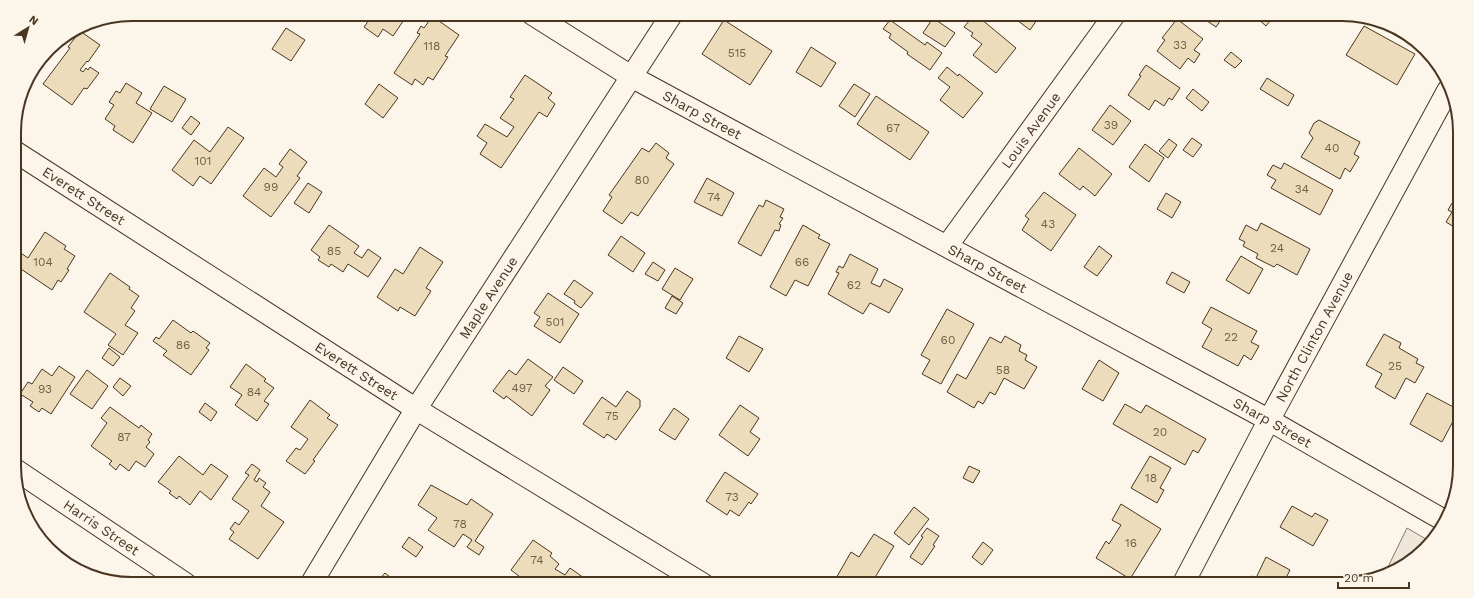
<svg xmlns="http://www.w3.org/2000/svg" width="1474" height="598" font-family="'Work Sans',sans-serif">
<rect width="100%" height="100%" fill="#fbf6e9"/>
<path fill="#ede6d9" stroke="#887966" d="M1407 528 1431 542 1414 560 1384 575Z"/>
<path fill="#ecdcbc" stroke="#4a3520" d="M370 14H408L393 36 383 29 378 37 364 27 369 20 367 19Z
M434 14 441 17 439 21 459 35 445 56 448 57 433 80 428 77 423 85 415 79 412 85 394 73 420 34 417 33 421 26 424 28Z
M975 14 1016 48 996 73 973 55 982 44 971 36 973 33 964 27Z
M1009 14H1041L1030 30Z
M1197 14H1225L1216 27Z
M1262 14H1273L1275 15 1266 26 1258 19Z
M933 18 955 33 945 47 923 33Z
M1177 19 1203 39 1194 50 1200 54 1194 63 1188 58 1180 69 1157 51 1165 40 1162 38Z
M724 20 772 51 750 85 702 54Z
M890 20 925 45 927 42 942 53 930 70 907 54 908 52 889 38 891 34 883 29Z
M1364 26 1415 54 1397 85 1346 55Z
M286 28 305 40 291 61 272 49Z
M80 31 100 45 88 62 87 61 80 70 83 72 86 68 88 70 90 67 99 73 87 89 84 88 72 105 43 84 70 48 68 47Z
M811 47 836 63 821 87 796 72Z
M1231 52 1242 61 1235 68 1224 60Z
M1146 65 1180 88 1172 100 1169 98 1164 106 1155 100 1149 110 1128 95 1141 76 1139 75Z
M947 67 958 76 959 74 983 93 963 118 940 100 950 87 938 78Z
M525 75 552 93 548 98 555 104 547 117 539 112 501 168 480 154 487 143 477 136 485 124 507 137 514 127 500 118 514 99 510 97Z
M1267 78 1294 95 1288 106 1260 89Z
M126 83 142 93 136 103 152 113 133 143 113 130 115 126 105 119 114 105 109 102 116 91 120 93Z
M379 84 398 98 383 118 365 104Z
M854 84 870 94 855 117 839 106Z
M164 86 186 99 172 122 150 109Z
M1193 89 1209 102 1202 111 1186 98Z
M876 96 929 132 910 160 857 124Z
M1110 105 1131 121 1113 145 1092 130Z
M191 116 200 123 191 135 182 128Z
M1319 120 1360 142 1354 154 1359 157 1350 172 1345 168 1340 179 1301 157 1313 138 1309 133 1314 123Z
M228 127 244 138 211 184 200 176 193 186 172 170 194 140 210 152Z
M1192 138 1202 145 1193 157 1183 150Z
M1169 139 1177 145 1168 158 1159 151Z
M656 143 669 153 666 158 674 164 638 216 631 212 622 224 603 211 612 197 609 195 642 148 649 152Z
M1145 144 1164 158 1149 182 1129 167Z
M1079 148 1112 174 1095 196 1083 186 1080 190 1059 174Z
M290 149 307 162 297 176 300 178 271 217 243 196 264 168 276 177 283 167 279 164Z
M1284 163 1333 190 1320 215 1271 188 1276 180 1267 175 1273 165 1281 169Z
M707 178 734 193 722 216 694 202Z
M308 183 322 192 309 213 294 203Z
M1044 192 1076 215 1051 251 1022 230 1029 219 1025 216Z
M1166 193 1181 202 1172 218 1157 209Z
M766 200 784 209 780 217 783 218 779 224 781 225 779 231 775 230 761 256 738 243 759 205 763 207Z
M1459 200V230L1446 222 1452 212 1448 210 1452 203 1456 206Z
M1261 223 1310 249 1297 275 1277 264 1274 267 1256 258 1258 254 1243 246 1245 242 1239 239 1246 225 1257 231Z
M329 225 359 246 354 253 362 258 368 249 381 258 368 277 348 264 343 272 331 264 329 267 318 260 320 257 311 250Z
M803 225 820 235 818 238 830 244 808 286 795 280 786 296 770 287Z
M45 232 66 246 64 249 75 256 67 269 69 270 61 282 58 280 52 290 18 267 15 271V249L28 258Z
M621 236 645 253 633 272 608 255Z
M1099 246 1112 256 1097 276 1084 267Z
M420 247 443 262 426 288 431 291 415 316 400 307 398 311 377 297 395 269 403 274Z
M850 254 878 269 871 283 880 287 884 279 903 289 889 313 870 303 863 314 828 294 839 273 836 272 839 266 843 268Z
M1241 256 1263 269 1249 294 1226 280Z
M653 262 665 270 658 281 645 274Z
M675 268 693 279 680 300 662 289Z
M1172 272 1190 282 1184 293 1166 283Z
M110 273 130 287 129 289 139 296 131 308 135 311 125 325 138 333 123 355 108 345 116 334 84 312Z
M574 280 593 293 581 308 574 303 575 301 564 294Z
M548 293 579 314 560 343 534 326 540 317 534 313Z
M672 296 683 303 676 314 665 308Z
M1211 307 1257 331 1251 342 1259 346 1251 360 1244 355 1238 366 1202 347 1212 329 1202 323Z
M947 309 974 324 941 384 922 374 930 360 921 355Z
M173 320 191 333 193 331 210 343 206 348 209 350 191 375 163 355 167 351 153 341 156 337 159 339Z
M1384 334 1401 343 1399 348 1418 359 1416 363 1424 367 1415 383 1406 378 1395 399 1375 387 1382 374 1366 365Z
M739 336 763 349 749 372 726 358Z
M1005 336 1021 345 1019 351 1027 355 1025 360 1037 367 1024 389 1004 378 995 395 990 392 983 404 978 401 974 408 947 392 957 374 966 379 990 337 1001 343Z
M109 348 120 357 113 366 102 358Z
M528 359 553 377 545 386 550 390 532 416 506 396 504 399 493 391 509 370 516 375Z
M1099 360 1119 373 1103 401 1082 389Z
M246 364 266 379 264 381 274 388 264 401 269 404 257 421 235 405 242 395 230 387Z
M59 366 75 377 51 414 42 408 39 412 30 406 33 402 20 394 28 382 32 384 42 369 52 376Z
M563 367 583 381 574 394 554 380Z
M87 370 108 386 92 409 70 394Z
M120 378 131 386 123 396 113 387Z
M627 391 640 400V407L616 440 607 434 604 438 583 424 602 397 616 407Z
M1427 393 1459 410 1442 442 1410 424Z
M310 400 330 415 327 418 338 425 313 460 315 461 305 474 286 461 296 448 300 450 308 439 291 427Z
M205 403 217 412 211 421 199 412Z
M1125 404 1141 413 1146 405 1206 439 1198 453 1193 450 1185 465 1113 424Z
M740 405 759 418 750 432 760 439 748 456 719 435Z
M110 407 139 428 141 425 152 434 148 440 150 442 146 447 154 454 145 467 136 461 129 471 120 464 116 470 109 464 112 461 91 446 107 423 101 418Z
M674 408 689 419 675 440 659 430Z
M179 456 203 475 211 464 228 476 211 500 200 491 190 505 179 496 177 499 169 493 171 491 158 482Z
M1150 456 1171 468 1160 488 1164 490 1157 503 1131 488Z
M252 464 260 470 254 480 257 482 259 478 266 483 263 487 270 492 261 506 284 522 258 559 229 539 234 532 230 529 235 522 239 525 249 511 232 499 249 475 245 473Z
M969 466 980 471 973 483 963 478Z
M725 472 758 494 751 504 749 502 739 516 730 510 727 515 706 501Z
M431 485 467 505 471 499 493 514 475 541 484 547 479 555 467 547 472 540 463 534 454 547 428 530 437 518 418 505Z
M1121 504 1161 529 1130 579 1096 558 1106 541 1109 544 1121 525 1112 520Z
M1292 506 1312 517 1315 513 1328 520 1313 546 1280 527Z
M914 507 929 519 909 545 894 533Z
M927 528 939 536 933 545 935 546 922 565 910 557 923 537 921 536Z
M874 534 894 546 871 584H841L835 580 851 552 859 557Z
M409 537 423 547 416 557 402 547Z
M533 540 552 553 550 556 559 564 555 569 565 575 570 568 584 578 580 584H528V583L511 570Z
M983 542 993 550 982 565 972 557Z
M58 549 64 553 62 556 56 552Z
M1266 557 1290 570 1283 584H1247L1251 576 1256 578Z
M385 573 399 584H375Z"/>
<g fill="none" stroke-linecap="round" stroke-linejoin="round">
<g stroke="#4a3520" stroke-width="23">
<g id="minor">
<path id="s1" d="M532 14 632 77 1269 420 1445 521"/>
<path id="s2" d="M14 151 416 409 703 584"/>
<path id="s3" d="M947 246 1115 14"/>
<path id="s4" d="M16 470 186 584"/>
<path id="s5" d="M311 584 416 409 672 14"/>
<path id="s6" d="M1183 584 1269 420 1448 90"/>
</g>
</g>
<use href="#minor" stroke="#fbf6e9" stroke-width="21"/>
</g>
<g text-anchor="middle" stroke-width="3" stroke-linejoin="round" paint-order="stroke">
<g font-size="12" fill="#725f47">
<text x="1180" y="49">33</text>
<text x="432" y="50">118</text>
<text x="737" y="57">515</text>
<text x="1111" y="129">39</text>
<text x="893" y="132">67</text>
<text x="1332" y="152">40</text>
<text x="203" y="165">101</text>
<text x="642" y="184">80</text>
<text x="271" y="191">99</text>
<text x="1302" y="193">34</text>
<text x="714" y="201">74</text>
<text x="1048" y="228">43</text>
<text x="1277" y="252">24</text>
<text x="334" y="255">85</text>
<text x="43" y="266">104</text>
<text x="802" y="266">66</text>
<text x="854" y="289">62</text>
<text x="555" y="326">501</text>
<text x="1231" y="341">22</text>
<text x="948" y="344">60</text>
<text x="183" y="349">86</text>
<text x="1395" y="370">25</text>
<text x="1003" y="374">58</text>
<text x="522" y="392">497</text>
<text x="45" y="393">93</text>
<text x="254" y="396">84</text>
<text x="612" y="420">75</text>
<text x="1160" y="436">20</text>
<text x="124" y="441">87</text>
<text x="1151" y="482">18</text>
<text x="732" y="501">73</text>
<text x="460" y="528">78</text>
<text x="1131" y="547">16</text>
<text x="537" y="564">74</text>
</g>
<g font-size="14" fill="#4a3520" stroke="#fbf6e9">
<text dy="5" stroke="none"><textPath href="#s1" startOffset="198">Sharp Street</textPath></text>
<text dy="5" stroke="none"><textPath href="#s3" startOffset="143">Louis Avenue</textPath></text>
<text dy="5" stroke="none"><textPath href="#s2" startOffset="83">Everett Street</textPath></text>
<text dy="5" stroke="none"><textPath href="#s1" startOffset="522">Sharp Street</textPath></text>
<text dy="5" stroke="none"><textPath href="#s5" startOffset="337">Maple Avenue</textPath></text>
<text dy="5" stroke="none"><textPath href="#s6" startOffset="280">North Clinton Avenue</textPath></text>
<text dy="5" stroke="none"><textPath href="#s2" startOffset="407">Everett Street</textPath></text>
<text dy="5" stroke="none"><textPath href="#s1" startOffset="846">Sharp Street</textPath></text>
<text dy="5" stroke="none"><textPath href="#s4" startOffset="103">Harris Street</textPath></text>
</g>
</g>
<path d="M0 0H1474V598H0ZM132 21H1342A111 111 0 0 1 1453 132V466A111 111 0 0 1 1342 577H132A111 111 0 0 1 21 466V132A111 111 0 0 1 132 21Z" fill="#fbf6e9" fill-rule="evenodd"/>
<path fill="none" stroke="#4a3520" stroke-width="2" d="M132 21H1342A111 111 0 0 1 1453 132V466A111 111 0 0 1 1342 577H132A111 111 0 0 1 21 466V132A111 111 0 0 1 132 21Z"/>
<g transform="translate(28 28) rotate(37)" stroke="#fbf6e9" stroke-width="3" paint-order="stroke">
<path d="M0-3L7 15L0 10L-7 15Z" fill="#4a3520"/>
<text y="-6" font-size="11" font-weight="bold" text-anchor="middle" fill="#4a3520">N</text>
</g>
<path d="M1338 582v6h71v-6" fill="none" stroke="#4a3520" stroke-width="2"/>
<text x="1344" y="582" font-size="12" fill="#4a3520" stroke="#fbf6e9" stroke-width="3" paint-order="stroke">20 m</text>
</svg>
